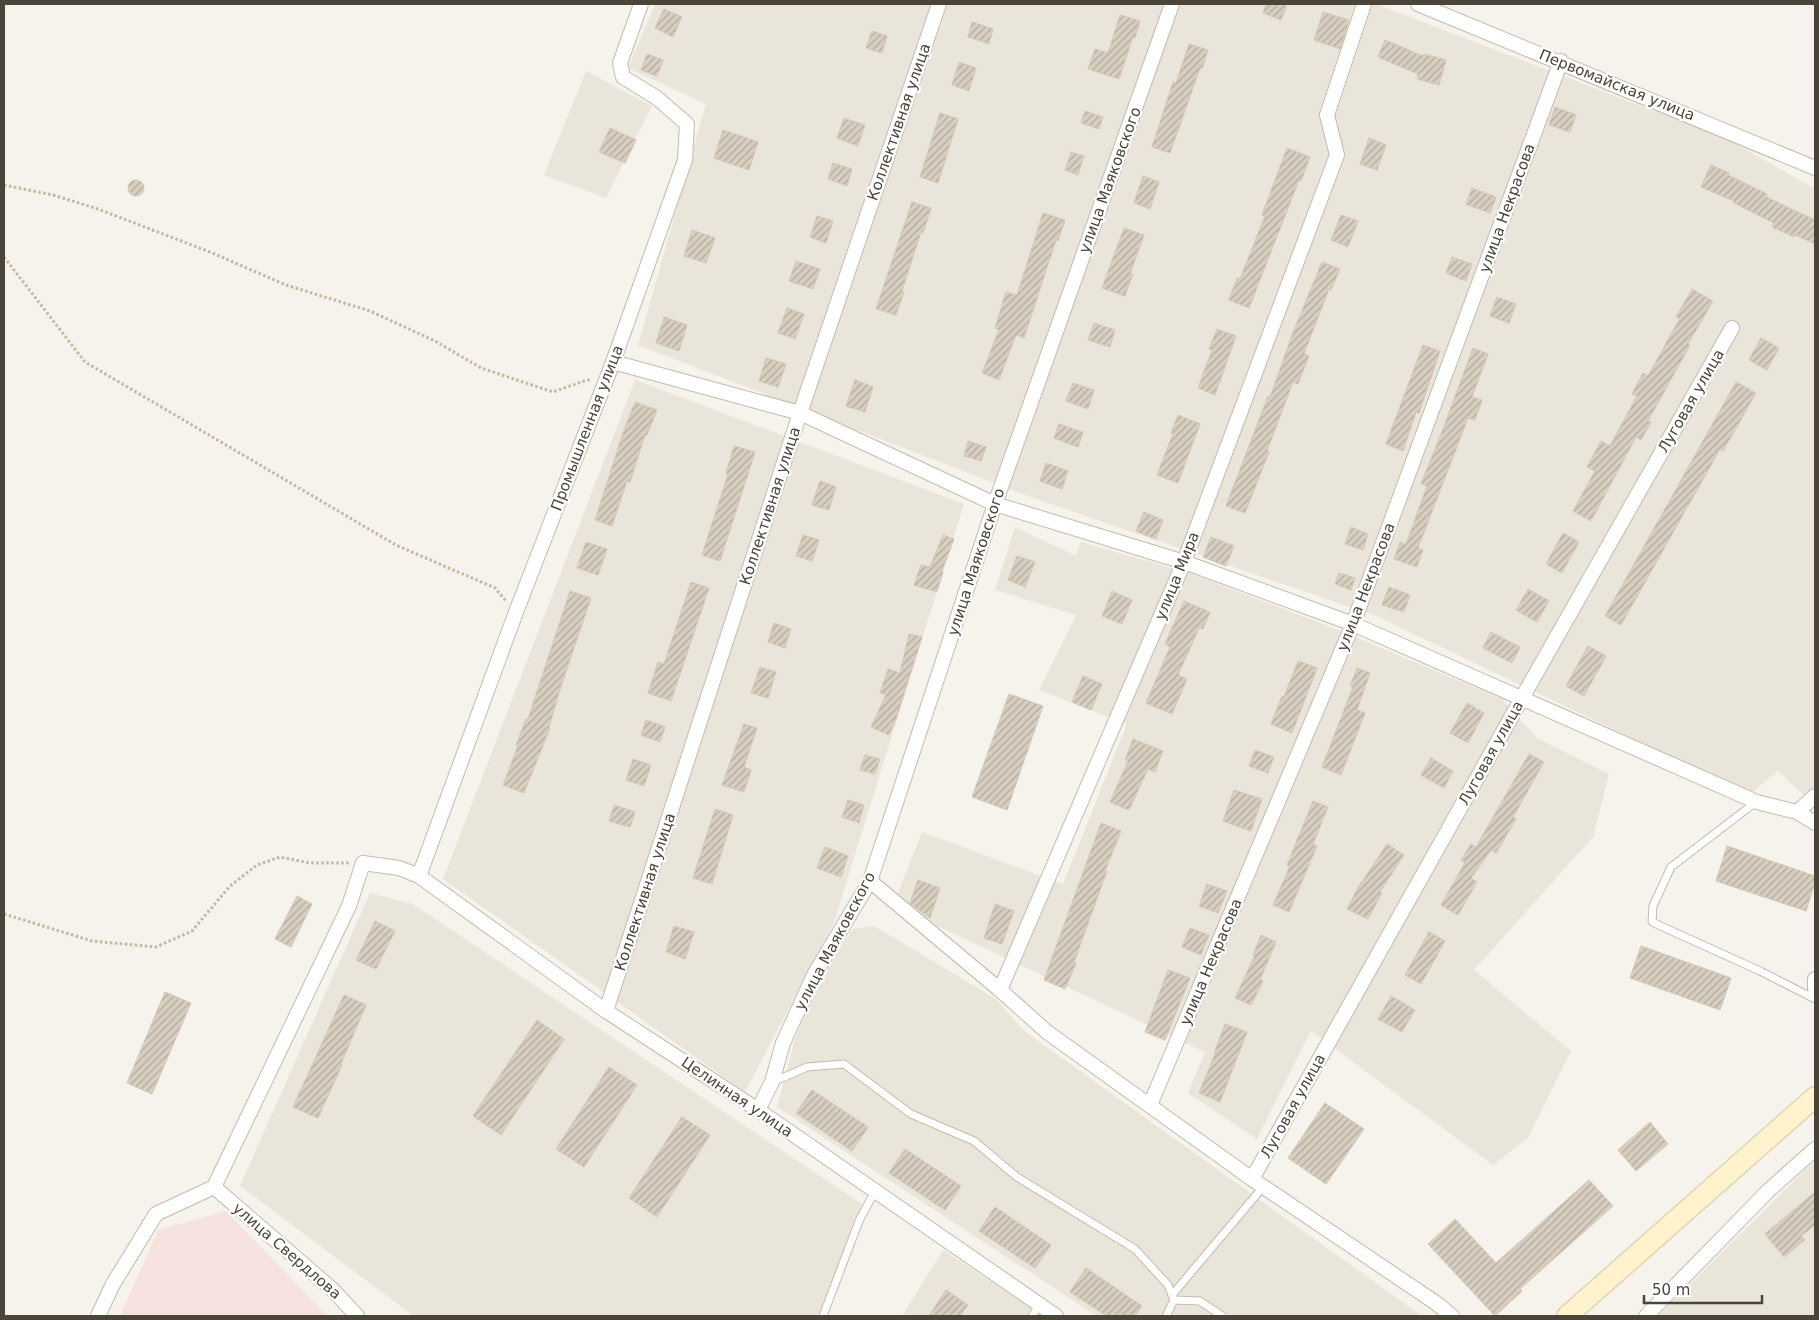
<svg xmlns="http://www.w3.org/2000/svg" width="1819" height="1320" font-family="'DejaVu Sans',sans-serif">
<defs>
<pattern id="building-hatch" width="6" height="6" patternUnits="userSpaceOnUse" patternTransform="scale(1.25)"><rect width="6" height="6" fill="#d8cfc1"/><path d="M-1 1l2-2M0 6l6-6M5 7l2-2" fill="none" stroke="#b1aa9e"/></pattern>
</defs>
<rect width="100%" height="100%" fill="#f6f3ec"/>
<path fill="#eae5da" d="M655 4H1376L1727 139 1815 189V806L1778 771 1750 794 1376 616 1025 495 638 345 706 104 628 68Z
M586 71 652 106 606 198 544 175Z
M635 380 964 504 834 922 745 1092 443 879Z
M1015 527 1076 556 1081 542 1189 573 1336 629 1502 699 1537 738 1609 774 1593 837 1474 970 1571 1051 1528 1138 1493 1165 1311 1031 1257 1139 1188 1093 1205 1052 893 905 922 832 1063 884 1127 724 1039 690 1076 615 995 590Z
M370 893 413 904 865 1206 821 1316H414L240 1186Z
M874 926 996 999 1024 1031 1422 1316H1097L777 1107 795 1039 823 972 853 929Z
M1815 1162V1316H1658L1807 1168Z
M943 1250 1043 1316H902Z"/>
<path fill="#f6e3e0" d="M226 1211 328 1316H120L158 1230Z"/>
<path fill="url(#building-hatch)" stroke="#d3c7b4" d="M1266 4H1287L1281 20 1263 13Z
M664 9 682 17 673 37 655 28Z
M1323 12 1349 20 1340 49 1314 40Z
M1120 15 1140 21 1135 38 1133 37 1119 79 1088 69 1095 49 1108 53Z
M972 22 993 29 989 44 968 37Z
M872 31 887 36 882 53 866 48Z
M1385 40 1423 56 1424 54 1446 60 1439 85 1417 79 1418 74 1378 57Z
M1189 44 1208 50 1202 69 1200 68 1170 153 1152 147 1173 82 1176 83Z
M647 54 663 60 657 76 641 70Z
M959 62 976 68 969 91 952 85Z
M1555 107 1576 115 1570 132 1549 125Z
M1085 111 1103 117 1099 129 1081 123Z
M940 113 958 119 938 183 920 177Z
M844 118 865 125 858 146 837 138Z
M610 128 636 140 625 163 599 152Z
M723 130 758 142 749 170 714 158Z
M1369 138 1386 145 1377 170 1360 164Z
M1287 148 1310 157 1301 181 1299 180 1249 308 1229 300 1237 278 1240 279 1265 216 1262 215Z
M1071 152 1084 156 1078 175 1065 170Z
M833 163 852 169 847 186 828 179Z
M1711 165 1729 173 1728 175 1767 194 1766 197 1815 220V244L1795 235 1794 237 1772 227 1774 223 1734 203V201L1701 187Z
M1143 176 1159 182 1150 209 1134 203Z
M128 188a8 8 0 1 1 16 0a8 8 0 1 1-16 0Z
M1472 188 1496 197 1490 213 1466 204Z
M912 202 931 208 923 233 921 232 902 291 904 292 896 315 876 309Z
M1043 213 1065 220 1058 241 1056 240 1024 338 1016 335 999 380 982 373 999 330 995 328 1006 292 1017 295Z
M1341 215 1358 221 1348 247 1331 240Z
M817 216 833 221 826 243 810 237Z
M1124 228 1144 235 1130 274H1133L1125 296 1102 288Z
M692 230 715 238 706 263 684 256Z
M1452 257 1472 264 1466 281 1446 273Z
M796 261 820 269 813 289 789 281Z
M1322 262 1340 269 1331 290 1329 289 1304 354 1309 356 1298 384 1293 382 1267 451 1269 452 1245 513 1226 506 1268 396 1270 397 1294 330Z
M1692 289 1713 301 1688 344 1690 345 1648 421 1651 422 1641 440 1636 437 1591 521 1573 511 1595 471 1587 467 1601 441 1610 446 1637 396 1632 394 1643 373 1648 376 1680 318 1676 317Z
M1497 297 1516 304 1509 323 1490 316Z
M787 308 804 314 795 339 778 333Z
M664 317 687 325 679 351 656 343Z
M1094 323 1115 330 1110 347 1088 340Z
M1217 329 1236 336 1215 395 1198 388 1212 350 1209 349Z
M1761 338 1779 348 1767 370 1749 360Z
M1423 345 1440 351 1419 413 1416 412 1403 451 1386 444Z
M1473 348 1488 354 1472 397 1482 400 1475 420 1468 418 1418 548 1423 550 1417 567 1394 559 1400 542 1406 544 1427 486 1421 484 1443 429Z
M766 358 786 364 778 387 759 381Z
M855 380 873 387 865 412 846 406Z
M1736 382 1756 393 1723 451 1720 449 1621 625 1605 616Z
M1073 383 1094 390 1088 409 1066 401Z
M635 402 657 410 647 435H645L630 482 627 481 612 526 595 520 623 433Z
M1178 415 1200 424 1178 483 1157 475 1173 434 1171 433Z
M1059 424 1083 432 1078 447 1054 438Z
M968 441 986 447 981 461 964 456Z
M734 446 755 452 720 561 702 555 728 474 726 473Z
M1046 463 1068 471 1062 489 1040 481Z
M820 481 836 487 829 510 812 505Z
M1144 512 1163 520 1156 539 1136 531Z
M1351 527 1368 534 1363 550 1345 544Z
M1563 533 1579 542 1562 573 1546 564Z
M803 535 819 540 812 561 796 556Z
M943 535 954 539 942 571 943 572 937 592 914 585 921 565 930 567Z
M1211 537 1234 546 1226 566 1203 557Z
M586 542 607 549 598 575 577 568Z
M1017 556 1035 562 1025 587 1008 580Z
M1339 573 1355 578 1351 590 1335 584Z
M691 582 709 588 671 701 648 693 658 662 664 664Z
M1389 587 1410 595 1404 612 1382 605Z
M1528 589 1549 601 1537 622 1516 610Z
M570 591 591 598 562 683 549 727 550 728 524 793 503 785 518 746 516 745 526 719H528Z
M1112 591 1132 600 1122 624 1102 616Z
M1184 601 1210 612 1203 629 1199 628 1178 675 1187 679 1172 714 1146 703 1170 647 1165 644Z
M774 623 791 629 785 648 768 642Z
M1491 632 1520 647 1512 663 1483 648Z
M909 634 922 637 896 719 889 735 871 727 886 695 880 693 888 669 900 673Z
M1588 646 1606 656 1584 696 1566 686Z
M1298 661 1317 668 1292 733 1271 724 1282 696 1284 697Z
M760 667 776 672 768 698 751 693Z
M1357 668 1370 673 1357 710 1365 713 1341 775 1322 767 1353 687 1350 686Z
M1083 676 1102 684 1091 710 1072 702Z
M1009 694 1043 706 1007 810 972 797Z
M1467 703 1484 713 1468 743 1450 733Z
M646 720 665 727 660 742 641 735Z
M744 724 757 728 744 767 751 770 744 792 722 785Z
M1133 739 1163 751 1155 772 1148 769 1129 810 1110 802 1128 761 1125 760Z
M1255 750 1274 757 1268 773 1249 766Z
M1529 754 1544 762 1513 817 1516 819 1496 853 1491 850 1471 878 1477 882 1458 915 1441 905 1465 863 1461 860 1471 844 1476 847Z
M865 755 880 759 875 774 860 770Z
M1431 758 1453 771 1444 788 1421 775Z
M633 759 651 765 644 786 626 780Z
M1234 790 1262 799 1251 831 1223 821Z
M848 800 864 805 859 823 842 817Z
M1313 801 1328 807 1313 844 1317 846 1289 912 1273 905 1290 866 1287 865Z
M614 805 635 812 630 827 609 821Z
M715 809 733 815 712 884 693 878Z
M1101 823 1121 831 1105 871H1107L1074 962 1076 963 1065 989 1044 980Z
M1387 844 1404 855 1380 892 1382 893 1368 919 1347 909 1361 882H1362Z
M1727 846 1815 876V883L1806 911 1716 881Z
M825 847 848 856 841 877 817 868Z
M918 880 940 888 930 918 910 903Z
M1207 884 1227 891 1218 913 1199 906Z
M297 896 312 904 291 947 275 939Z
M995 904 1014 911 1002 944 984 938Z
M375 921 395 931 376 969 356 960Z
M674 926 694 932 685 959 666 952Z
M1190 928 1209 935 1201 955 1182 947Z
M1429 932 1445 941 1421 984 1405 975Z
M1261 935 1276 942 1260 980 1263 981 1251 1005 1235 998 1255 955H1253Z
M1641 946 1731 978 1720 1010 1630 978Z
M1168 970 1190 978 1165 1040 1145 1032Z
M165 992 191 1003 152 1094 127 1083Z
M344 995 366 1005 341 1064 342 1065 318 1118 293 1107Z
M1391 996 1415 1010 1402 1032 1378 1019Z
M537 1020 564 1039 501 1135 473 1116Z
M1225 1024 1247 1032 1220 1102 1199 1093 1215 1054 1214 1053Z
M609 1067 637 1085 584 1167 556 1149Z
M812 1090 868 1127 852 1151 796 1113Z
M1325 1103 1364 1129 1326 1184 1288 1158Z
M682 1117 710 1135 657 1217 629 1198Z
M1650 1122 1668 1144 1636 1171 1618 1150Z
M905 1149 961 1186 945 1210 889 1173Z
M1589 1180 1613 1206 1520 1289 1522 1291 1495 1316 1428 1244 1455 1219 1496 1263Z
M1815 1192V1225L1801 1236 1805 1240 1784 1257 1765 1234Z
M995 1207 1051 1245 1035 1268 979 1231Z
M1086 1268 1142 1306 1135 1316H1107L1070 1292Z
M946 1290 968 1305 960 1316H929Z"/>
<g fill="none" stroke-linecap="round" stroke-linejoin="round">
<g stroke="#c2bbae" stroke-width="9">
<path id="lane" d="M1756 802 1671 867 1653 906 1652 922 1760 971 1815 999
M773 1082 807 1067 844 1064 911 1114 974 1141 1017 1177 1135 1249 1168 1285 1174 1300 1166 1316
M1172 1295 1263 1187
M1174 1300 1200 1301 1222 1316
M823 1316 859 1221 875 1191
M1032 1316 1039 1306"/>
</g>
<g stroke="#c2bbae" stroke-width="16">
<path id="street" d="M1418 4 1815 168
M613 362 800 413 995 504 1184 562 1353 624 1757 802 1797 812 1815 823
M1797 812 1815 796
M419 876 516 612 613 362 685 160 687 124 657 98 623 77 620 63 641 4
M870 881 1000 990 1047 1032 1252 1179 1436 1303 1452 1316
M1815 979V989
M1000 990 1184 562 1337 155 1327 115 1364 4
M606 1011 800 413 939 4
M1150 1105 1353 624 1561 61
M758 1110 772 1082 783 1043 815 973 870 881 995 504 1172 4
M1252 1179 1522 698 1732 328
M214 1187 333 1290 357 1316
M98 1316 113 1284 156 1214 214 1187 349 906 363 863 399 868 419 876 606 1011 758 1110 1056 1316
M1646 1316 1768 1191 1815 1149"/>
</g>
<g stroke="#d6c79b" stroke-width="22">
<path id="secondary" d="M1567 1316 1815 1097"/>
</g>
<path stroke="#c4b79f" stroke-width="3" stroke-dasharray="2.5 2.5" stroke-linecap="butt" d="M4 185 53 195 98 209 210 252 286 285 370 311 435 341 481 368 553 392 587 380H591
M4 257 85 362 396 545 495 588 506 601
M4 914 92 941 156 947 192 931 230 886 257 865 280 857 310 863H350"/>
<use href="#lane" stroke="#fff" stroke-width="7"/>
<use href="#street" stroke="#fff" stroke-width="14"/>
<use href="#secondary" stroke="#fff3cd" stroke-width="20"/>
</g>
<g text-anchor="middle" stroke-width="4.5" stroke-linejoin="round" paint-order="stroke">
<g font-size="15" fill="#4b4439" stroke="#fff">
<text transform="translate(1617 85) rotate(22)" y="5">Первомайская улица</text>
<text transform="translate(899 122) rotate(-71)" y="5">Коллективная улица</text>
<text transform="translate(1110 180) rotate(-70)" y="5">улица Маяковского</text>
<text transform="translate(1507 208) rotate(-70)" y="5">улица Некрасова</text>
<text transform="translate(1691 401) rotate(-60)" y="5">Луговая улица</text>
<text transform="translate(587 428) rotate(-69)" y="5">Промышленная улица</text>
<text transform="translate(770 506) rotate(-72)" y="5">Коллективная улица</text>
<text transform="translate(976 562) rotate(-72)" y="5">улица Маяковского</text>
<text transform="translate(1177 576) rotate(-68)" y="5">улица Мира</text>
<text transform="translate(1366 587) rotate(-69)" y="5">улица Некрасова</text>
<text transform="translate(1491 753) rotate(-61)" y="5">Луговая улица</text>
<text transform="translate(645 892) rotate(-72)" y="5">Коллективная улица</text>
<text transform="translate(835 941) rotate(-62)" y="5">улица Маяковского</text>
<text transform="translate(1211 962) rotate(-67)" y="5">улица Некрасова</text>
<text transform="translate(737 1097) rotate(34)" y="5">Целинная улица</text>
<text transform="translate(1293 1106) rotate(-61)" y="5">Луговая улица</text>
<text transform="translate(287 1251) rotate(41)" y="5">улица Свердлова</text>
</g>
</g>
<rect width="1819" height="1320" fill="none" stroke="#4b4439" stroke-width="10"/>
<path d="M1644 1295v8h118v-8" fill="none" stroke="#4b4439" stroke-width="2.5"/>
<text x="1652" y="1295" font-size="15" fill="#4b4439" stroke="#ffffff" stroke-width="4" paint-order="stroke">50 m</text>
</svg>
